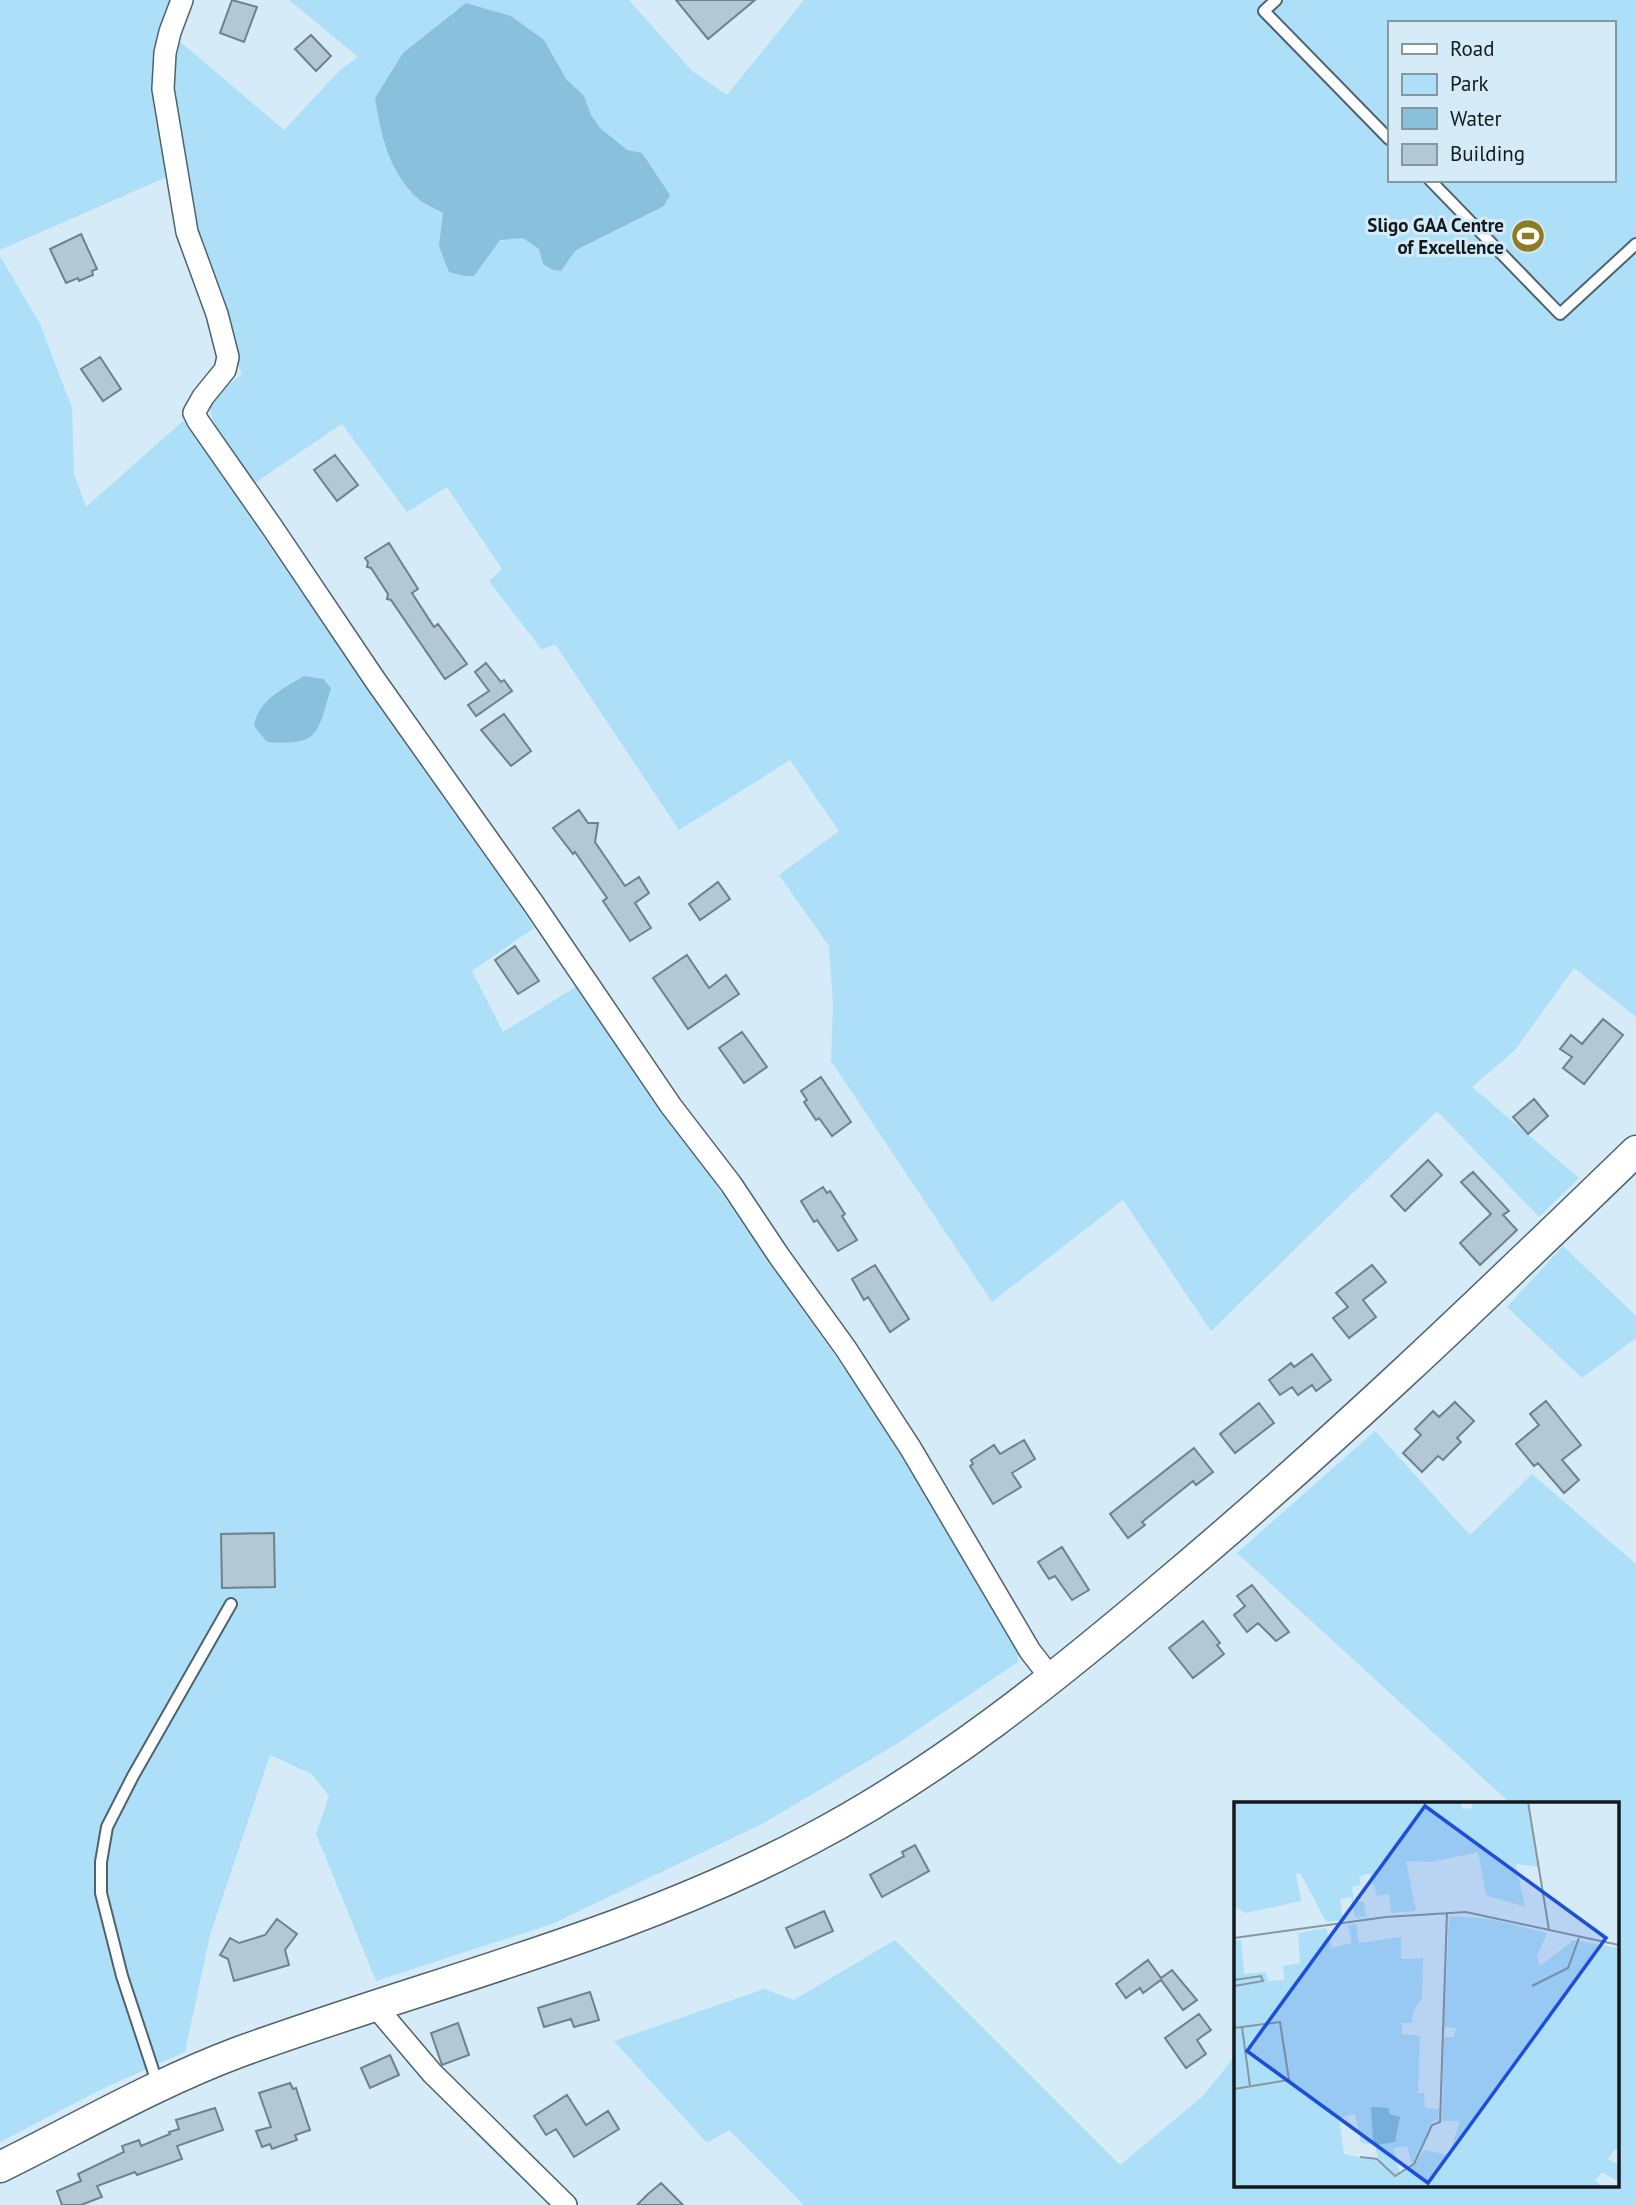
<svg xmlns="http://www.w3.org/2000/svg" width="1636" height="2205" font-family="'PT Sans',sans-serif">
<rect width="100%" height="100%" fill="#d5ebf7"/>
<path fill="#aedff8" fill-rule="evenodd" d="M0 0H170L156 41 155 102 169 176 0 250Z
M289 0H629L692 71 727 95 804 0H1636V1017L1574 968 1515 1050 1472 1087 1579 1178 1539 1217 1437 1111 1211 1331 1123 1200 992 1302 831 1061 833 1004 829 946 779 875 839 831 790 760 679 830 555 644 542 650 489 581 502 569 447 487 407 512 342 424 255 483C237 458 211 433 209 401L242 374 233 354 203 256 169 90 176 38 284 130 340 70 358 57ZM1389 23H1613V180H1389Z
M0 256 40 324 72 408 74 474 86 507 183 421 189 423 404 740 468 827 534 928 472 971 503 1032 577 986 903 1453 1018 1650V1662L895 1745 762 1824 552 1924 376 1981 316 1834 329 1796 312 1774 270 1755 210 1935 185 2052 106 2087 0 2142Z
M1563 1246 1636 1316V1338L1582 1378 1507 1307Z
M1375 1431 1470 1535 1532 1474 1636 1564V2205H804L729 2130 707 2143 614 2041 764 1989 794 2000 895 1940 1120 2165 1203 2096 1235 2056V2186H1617V1804H1506L1509 1802 1237 1553Z"/>
<path fill="#89c0db" d="M466 3 511 16 544 40 566 79 584 96 591 115 600 128 627 150 642 153 670 195 664 206 576 250 561 271 553 270 543 264 539 249 523 238 500 240 474 276H465L449 272 439 246 443 213C434 208 422 203 415 196 388 169 381 134 375 98L403 53Z
M304 676 323 679 331 688C317 733 321 746 267 742L254 726C258 700 283 689 304 676Z"/>
<path fill="#b2c8d4" stroke="#6d828c" stroke-width="2" d="M232 0 257 7 244 42 220 33Z
M676 0H755L708 39Z
M311 35 331 56 316 71 295 49Z
M81 234 97 269 92 271 93 275 79 281 78 278 66 283 50 249Z
M100 357 121 389 103 401 81 369Z
M335 455 358 485 337 501 314 470Z
M389 543 418 589 412 593 434 627 438 624 467 664 445 679 391 600 387 599 388 594 371 568 367 567 368 562 365 558Z
M486 663 501 682 504 680 512 691 476 716 468 705 489 691 475 672Z
M504 714 531 751 511 766 481 730Z
M579 810 588 823H598L595 842 625 886 639 877 649 893 635 903 651 928 630 941 603 901 607 898 575 852 573 854 553 828Z
M718 882 730 899 700 920 689 904Z
M515 946 539 981 518 994 495 960Z
M687 955 709 988 726 975 739 994 688 1029 653 978Z
M1603 1019 1623 1035 1584 1084 1563 1068 1572 1057 1560 1049 1571 1035 1582 1044Z
M742 1032 767 1067 744 1083 719 1048Z
M821 1077 851 1122 832 1136 819 1118 816 1120 804 1102 807 1100 801 1091Z
M1534 1099 1548 1116 1528 1134 1513 1117Z
M1428 1160 1442 1175 1405 1211 1391 1196Z
M1473 1172 1509 1211 1503 1215 1517 1230 1480 1265 1460 1243 1491 1214 1461 1182Z
M823 1187 827 1193 830 1191 845 1214 842 1216 857 1240 838 1251 817 1220 814 1222 801 1201Z
M875 1265 909 1319 890 1332 868 1297 864 1300 852 1279Z
M1372 1265 1386 1282 1363 1300 1376 1317 1349 1338 1333 1318 1348 1307 1336 1293Z
M1312 1354 1331 1380 1316 1391 1312 1385 1298 1395 1292 1387 1280 1395 1269 1380 1291 1363 1294 1367Z
M1546 1401 1581 1445 1562 1460 1579 1480 1564 1493 1538 1463 1534 1466 1516 1444 1539 1425 1530 1414Z
M1455 1402 1474 1421 1457 1438 1461 1442 1443 1460 1438 1456 1422 1472 1403 1453 1421 1435 1415 1429 1433 1411 1439 1417Z
M1259 1403 1274 1423 1235 1453 1220 1434Z
M1024 1440 1035 1459 1012 1473 1021 1487 993 1504 970 1466 973 1464 971 1460 994 1445 1000 1454Z
M1194 1448 1213 1472 1196 1485 1193 1481 1142 1522 1145 1525 1128 1538 1110 1514Z
M274 1533 275 1587 222 1588 221 1534Z
M1062 1547 1089 1590 1072 1600 1055 1576 1049 1579 1038 1562Z
M1252 1585 1289 1632 1276 1641 1258 1623 1247 1632 1234 1615 1245 1606 1237 1596Z
M1203 1621 1220 1643 1217 1645 1224 1654 1193 1678 1169 1648Z
M915 1845 929 1871 882 1897 870 1875 904 1856 902 1852Z
M824 1911 833 1931 795 1948 786 1928Z
M277 1919 297 1934 285 1950 289 1965 234 1981 228 1959 220 1955 230 1938 239 1943 265 1935Z
M1148 1960 1161 1978 1172 1970 1197 2000 1183 2010 1161 1980 1143 1993 1140 1988 1126 1998 1116 1984Z
M590 1992 599 2020 574 2027 571 2019 544 2027 538 2008Z
M1199 2014 1211 2030 1197 2040 1206 2054 1186 2068 1165 2038Z
M458 2023 469 2055 442 2065 431 2033Z
M390 2055 399 2075 370 2088 361 2068Z
M290 2083 293 2089 296 2088 310 2130 295 2135 297 2140 272 2149 270 2144 262 2147 256 2131 271 2127 259 2093Z
M567 2095 586 2125 608 2111 619 2129 574 2157 556 2129 546 2135 534 2116Z
M215 2108 223 2130 177 2146 182 2159 137 2175 135 2172 97 2186 102 2197 81 2205H62L57 2191 81 2181 78 2174 124 2152 122 2146 139 2140 141 2146 170 2134 169 2132 179 2129 176 2120Z
M661 2183 683 2205H637L648 2194Z"/>
<g fill="none" stroke-linecap="round" stroke-linejoin="round">
<g stroke="#4f636d" stroke-width="14">
<path id="service" d="M1276 0 1264 11 1389 139
M1430 180 1560 314 1636 244
M158 2085 122 1976 101 1893V1862L107 1827 133 1776 231 1604"/>
</g>
<g stroke="#4f636d" stroke-width="24">
<path id="minor" d="M182 0 170 32 165 53 163 89 187 232 217 314 228 357 225 370 203 397 194 413 198 421 272 527 375 680 533 903 671 1106 731 1184 779 1256 846 1349 911 1449 1030 1651 1051 1678
M376 2007 432 2073 566 2205"/>
</g>
<g stroke="#4f636d" stroke-width="33">
<path id="secondary" d="M0 2167C79 2128 156 2083 239 2052 431 1982 626 1937 809 1840 939 1772 1055 1678 1167 1583 1330 1446 1483 1299 1636 1151"/>
</g>
<use href="#service" stroke="#fff" stroke-width="10"/>
<use href="#minor" stroke="#fff" stroke-width="21"/>
<use href="#secondary" stroke="#fff" stroke-width="30"/>
</g>
<defs>
<g id="stadium-disc" transform="scale(1.75)"><circle r="9.5" fill="#8d7c22" stroke="#d5ebf7"/><path d="M0-5a6.5 5 0 1 0 0 10a6.5 5 0 1 0 0-10ZM-3.5-1.8h7v3.6h-7Z" fill="#fff"/></g>
</defs>
<g fill-rule="evenodd">
<use href="#stadium-disc" x="1528" y="236"/>
</g>
<g text-anchor="middle" stroke-width="6" stroke-linejoin="round" paint-order="stroke">
<g font-size="19" font-weight="bold" fill="#121a1e" stroke="#d5ebf7" text-anchor="end">
<text x="1504" y="232">Sligo GAA Centre<tspan x="1504" dy="22">of Excellence</tspan></text>
</g>
</g>
<g transform="translate(1234 1802)">
<rect width="385" height="385" fill="#d5ebf7"/>
<path d="M0 0H227L228 7 238 6V0H293L304 65 282 62 291 105 252 93 244 50 198 60 172 59 182 109 157 111 155 92 143 94 136 71 125 75 127 83 118 85 120 100H130L132 114 121 116 117 95 106 97 109 118 92 120 67 72 62 71 67 99 11 111 0 104ZM215 114 257 117 313 131 303 155 306 164 340 138 385 146V349L381 347 374 357 385 363 383 379 368 370 361 379 370 385H0V139L7 138 10 172 32 170 34 179 50 178 49 164 66 161 64 131 92 126 98 146 118 141 114 123 122 122 125 141 167 135V157L189 156 188 196 179 209 178 221H168V232L186 234 184 291H190L191 306 205 307 204 318 198 320 178 363 173 344 159 346 166 371 161 373 144 356 141 343 127 341 121 312 105 316 110 352 144 359 161 375 180 364 190 348 215 353 226 319H208L210 235H220L222 226 210 225Z" fill="#aedff8"/>
<path d="M137 305 154 306 156 312 166 315 161 340 143 343 139 338Z" fill="#89c0db"/>
<path fill="none" stroke="#8797a0" stroke-width="2" d="M294 0 315 128M0 136 152 115 232 110 385 143M0 178 27 174 29 179 0 184M298 184 334 166 345 136M8 225 16 284M0 226 46 220 55 278 0 287M126 355 143 357 161 374 180 362 198 323 206 320 213 110"/>
<path fill="#1d4ed8" fill-opacity="0.15" stroke="#1d4ed8" stroke-width="3.5" d="M191 4 372 136 194 381 13 249Z"/>
<rect width="385" height="385" fill="none" stroke="#121a1e" stroke-width="3.5"/>
</g>
<rect x="1388" y="21" width="228" height="161" fill="#d5ebf7" stroke="#8797a0" stroke-width="2"/>
<rect x="1402" y="44" width="35" height="10" fill="#ffffff" stroke="#8797a0" stroke-width="2"/>
<text x="1450" y="56" font-size="21" fill="#121a1e">Road</text>
<rect x="1402" y="74" width="35" height="21" fill="#aedff8" stroke="#8797a0" stroke-width="2"/>
<text x="1450" y="91" font-size="21" fill="#121a1e">Park</text>
<rect x="1402" y="108" width="35" height="21" fill="#89c0db" stroke="#8797a0" stroke-width="2"/>
<text x="1450" y="126" font-size="21" fill="#121a1e">Water</text>
<rect x="1402" y="144" width="35" height="21" fill="#b2c8d4" stroke="#8797a0" stroke-width="2"/>
<text x="1450" y="161" font-size="21" fill="#121a1e">Building</text>
</svg>
